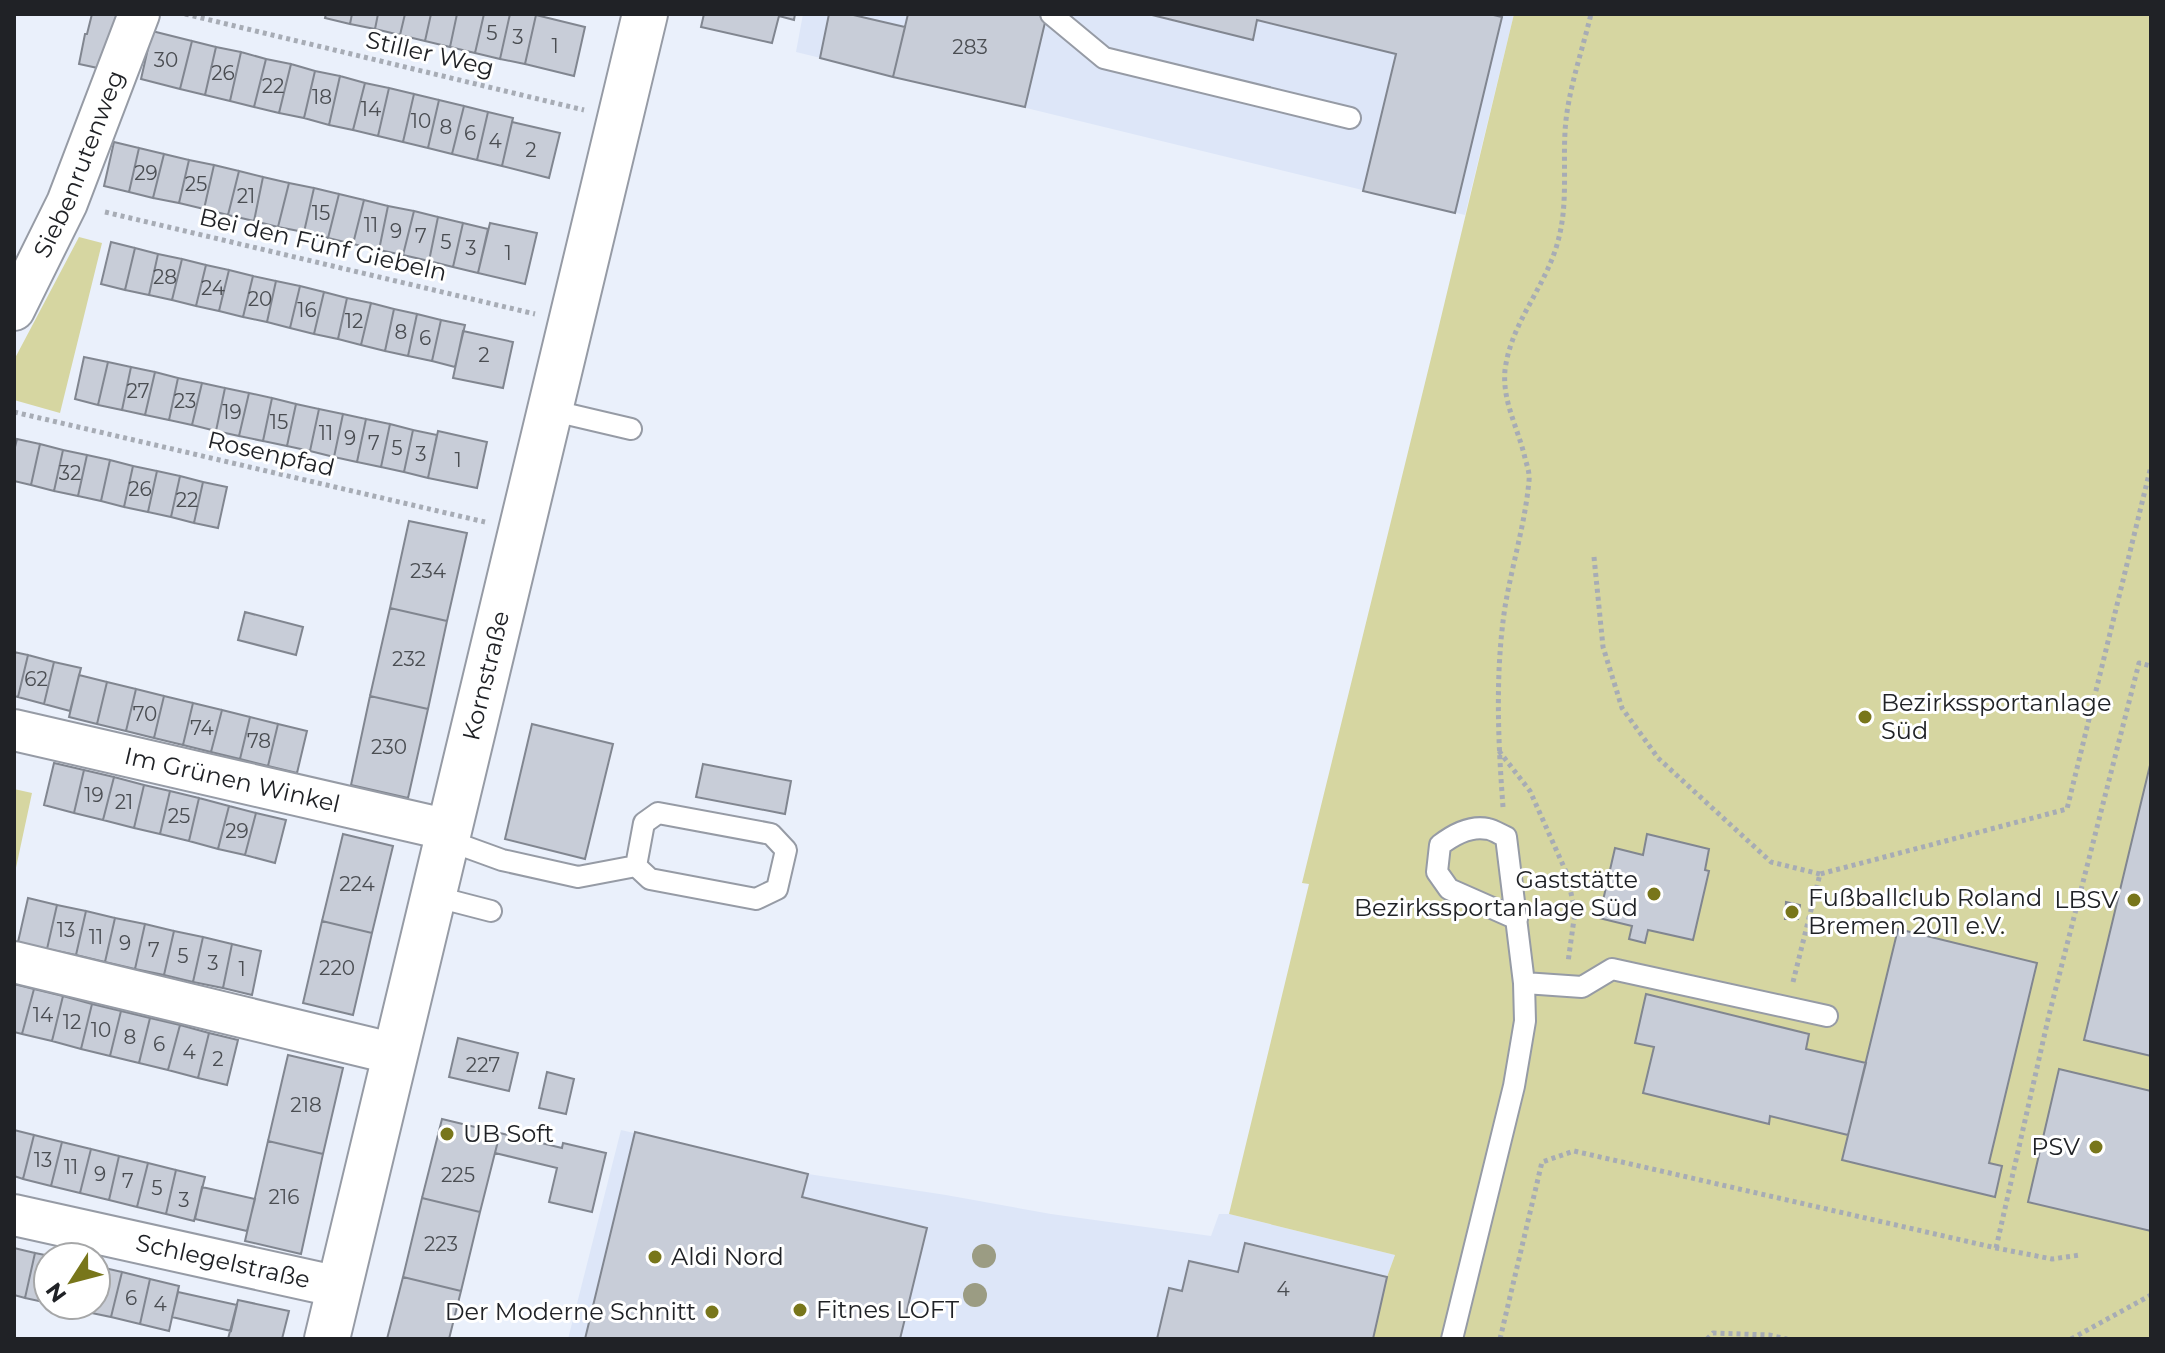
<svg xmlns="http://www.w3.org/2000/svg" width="2165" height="1353" font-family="Montserrat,sans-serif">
<rect width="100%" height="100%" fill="#eaf0fb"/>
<path fill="#dde6f8" d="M803 14H1514L1465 215 796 52Z
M621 1130 808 1174 946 1195 1051 1214 1211 1236 1219 1214H1229L1395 1255 1387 1277 1373 1339H568Z"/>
<path fill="#d6d6a1" d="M1514 14H2151V1339H1373L1387 1277 1395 1255 1229 1214 1309 884 1302 883 1438 330Z
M79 237 102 243 60 413 14 400V360Z
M14 789 32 793 14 877Z"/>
<path fill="#c8cdd8" stroke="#818690" stroke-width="2" d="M92 14H125L107 70 79 64 85 34H87Z
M326 14H352L350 24 325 18Z
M352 14H378L375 29 350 24Z
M378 14H405L400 35 375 29Z
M405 14H431L425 41 400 35Z
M431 14H457L450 47 425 41Z
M457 14H484L475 53 450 47Z
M484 14H510L500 59 475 53Z
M510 14 536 15 525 64 500 59Z
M704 14H795L794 20 779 16 772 43 701 27Z
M829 14H849L905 27 893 77 820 58Z
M908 14H1047L1025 107 893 77Z
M1148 14H1489L1502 17 1455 213 1363 191 1396 54 1257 20 1253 40Z
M536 15 585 27 574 76 525 64Z
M152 31 192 41 180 89 141 79Z
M192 41 216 47 205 95 180 89Z
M216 47 241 52 230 101 205 95Z
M241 52 266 59 254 107 230 101Z
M266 59 291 64 279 113 254 107Z
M291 64 315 71 304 118 279 113Z
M315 71 340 76 329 125 304 118Z
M340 76 365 83 353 130 329 125Z
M365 83 389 88 378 136 353 130Z
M389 88 414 94 403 142 378 136Z
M414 94 439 100 428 148 403 142Z
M439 100 464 106 452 154 428 148Z
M464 106 488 112 477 160 452 154Z
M488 112 513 118 502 166 477 160Z
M512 122 560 133 549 178 502 166Z
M114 142 139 148 129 192 104 186Z
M139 148 164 154 153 198 129 192Z
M164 154 189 160 179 203 153 198Z
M189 160 214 165 204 209 179 203Z
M214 165 239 171 228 215 204 209Z
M239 171 263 177 254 221 228 215Z
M263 177 289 183 278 227 254 221Z
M289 183 314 188 304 232 278 227Z
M314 188 339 194 328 238 304 232Z
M339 194 364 200 353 244 328 238Z
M364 200 388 206 379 250 353 244Z
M388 206 414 211 403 255 379 250Z
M414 211 438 217 429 261 403 255Z
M438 217 463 223 453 267 429 261Z
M463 223 488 229 478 273 453 267Z
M490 223 537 233 525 284 478 273Z
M111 242 135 248 125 290 101 284Z
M135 248 158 254 149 295 125 290Z
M158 254 182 259 172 300 149 295Z
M182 259 206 265 196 306 172 300Z
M206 265 229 270 219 311 196 306Z
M229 270 253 276 243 317 219 311Z
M253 276 276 281 267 322 243 317Z
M276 281 300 286 290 328 267 322Z
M300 286 324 292 314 334 290 328Z
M324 292 347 298 338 339 314 334Z
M347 298 371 303 361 345 338 339Z
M371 303 394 309 385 351 361 345Z
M394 309 417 314 408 356 385 351Z
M417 314 441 320 432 361 408 356Z
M441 320 465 325 455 367 432 361Z
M463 331 513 342 503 388 453 378Z
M84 357 108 362 98 405 75 399Z
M108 362 131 367 122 410 98 405Z
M131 367 155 372 145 415 122 410Z
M155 372 178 378 169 420 145 415Z
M178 378 202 383 192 425 169 420Z
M202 383 225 388 216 431 192 425Z
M225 388 249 393 239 436 216 431Z
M249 393 272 398 263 441 239 436Z
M272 398 296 404 287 446 263 441Z
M296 404 319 409 310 451 287 446Z
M319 409 343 414 334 457 310 451Z
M343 414 366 419 357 462 334 457Z
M366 419 390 424 381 467 357 462Z
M390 424 413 430 404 472 381 467Z
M413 430 437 435 428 478 404 472Z
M438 431 487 442 477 488 428 478Z
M17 439 40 444 31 485 14 481V451Z
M40 444 63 450 54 491 31 485Z
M63 450 87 455 78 496 54 491Z
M87 455 110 460 101 501 78 496Z
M110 460 133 466 124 507 101 501Z
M133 466 157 471 148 512 124 507Z
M157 471 180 476 171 517 148 512Z
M180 476 203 482 194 523 171 517Z
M203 482 227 487 218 528 194 523Z
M409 521 467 533 447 621 390 608Z
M390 608 447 621 428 709 370 696Z
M245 612 303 627 296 655 238 640Z
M14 652 28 655 18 697 14 696Z
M28 655 54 662 44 704 18 697Z
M54 662 81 668 70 711 44 704Z
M79 675 107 682 97 724 69 717Z
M107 682 136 689 126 731 97 724Z
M136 689 164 696 154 738 126 731Z
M164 696 193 703 183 745 154 738Z
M370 696 428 709 408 798 351 785Z
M193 703 222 710 211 752 183 745Z
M222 710 250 717 240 759 211 752Z
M250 717 278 724 268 766 240 759Z
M278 724 307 731 297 773 268 766Z
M532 724 613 744 585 859 505 839Z
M2151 761V1056L2084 1040Z
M54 763 84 770 74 813 44 805Z
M703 764 791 781 785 814 696 797Z
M84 770 114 777 103 820 74 813Z
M114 777 144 785 134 828 103 820Z
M144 785 170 791 160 834 134 828Z
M170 791 199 798 189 841 160 834Z
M199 798 229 806 218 849 189 841Z
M229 806 256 813 245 855 218 849Z
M256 813 286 820 275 863 245 855Z
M343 834 393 846 372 933 322 921Z
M1647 834 1709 849 1705 870 1709 871 1693 940 1648 930 1645 943 1629 939 1632 926 1599 918 1615 848 1643 855Z
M28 898 57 905 47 949 18 942Z
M1786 902 1800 905 1798 919H1785Z
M57 905 86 911 76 955 47 949Z
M86 911 115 918 105 962 76 955Z
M115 918 145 924 135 969 105 962Z
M322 921 372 933 353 1015 303 1003Z
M145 924 174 931 164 975 135 969Z
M1898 929 2037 963 1989 1163 2002 1166 1995 1197 1842 1160Z
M174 931 203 937 193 982 164 975Z
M203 937 232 944 223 988 193 982Z
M232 944 261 951 252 995 223 988Z
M14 984 34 989 22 1034 14 1032Z
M34 989 63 996 52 1041 22 1034Z
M1646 994 1809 1034 1806 1049 1866 1063 1848 1135 1770 1116 1769 1124 1643 1093 1654 1047 1635 1043Z
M63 996 92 1004 81 1049 52 1041Z
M92 1004 121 1011 110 1056 81 1049Z
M121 1011 150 1018 139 1063 110 1056Z
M150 1018 180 1025 168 1070 139 1063Z
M180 1025 209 1033 198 1078 168 1070Z
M209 1033 238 1040 227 1085 198 1078Z
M458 1038 518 1053 509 1091 449 1077Z
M288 1055 343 1068 323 1154 268 1141Z
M2059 1069 2151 1091V1231L2028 1202Z
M547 1072 574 1079 566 1114 539 1108Z
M442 1119 500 1133 480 1212 422 1198Z
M14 1130 34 1135 23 1179 14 1176Z
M635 1132 808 1174 802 1197 927 1228 900 1339H585Z
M500 1133 562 1148 563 1143 606 1153 592 1212 549 1202 557 1168 495 1153Z
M34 1135 62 1142 51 1186 23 1179Z
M268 1141 323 1154 301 1254 245 1241Z
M62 1142 91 1149 80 1193 51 1186Z
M91 1149 119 1156 109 1200 80 1193Z
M119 1156 148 1163 137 1207 109 1200Z
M148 1163 176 1170 166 1214 137 1207Z
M176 1170 205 1177 194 1221 166 1214Z
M202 1187 255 1199 247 1231 195 1219Z
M422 1198 480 1212 461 1291 403 1277Z
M1245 1243 1387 1277 1373 1339H1157L1169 1288 1182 1291 1189 1261 1238 1272Z
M14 1248 35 1253 25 1298 14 1295Z
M35 1253 55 1257H48V1303L25 1298Z
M96 1266 122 1272 111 1317 82 1311 84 1305H96Z
M122 1272 150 1279 140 1324 111 1317Z
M403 1277 461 1291 449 1339H387Z
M150 1279 179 1286 169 1331 140 1324Z
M178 1292 237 1305 231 1331 172 1317Z
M238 1300 289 1311 282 1339H228Z"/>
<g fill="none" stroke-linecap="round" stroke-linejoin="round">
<g stroke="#969ba5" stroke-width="24">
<path id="service" d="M1051 14 1104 58 1350 118
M550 410 631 429
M447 840 502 860 578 877 636 866 644 823 658 813 771 834 786 850 777 889 756 899 650 879 636 866
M433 896 491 911
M1524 983 1582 987 1612 969 1827 1016
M1452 1339 1514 1086 1525 1021 1524 983 1506 837C1501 835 1494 830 1488 829 1470 825 1453 835 1440 845L1437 872 1449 889 1517 919"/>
</g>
<g stroke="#969ba5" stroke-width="44">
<g id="minor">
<path id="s1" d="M14 310 67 203 139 14"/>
<path id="s2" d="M14 730 449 830"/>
<path d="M14 962 395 1054"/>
<path id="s3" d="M14 1215 339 1287"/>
</g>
</g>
<g stroke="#969ba5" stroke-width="48">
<g id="tertiary">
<path id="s4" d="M327 1339 645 14"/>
</g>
</g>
<path stroke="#a7acb5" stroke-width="5" stroke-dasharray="4 4" stroke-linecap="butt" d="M185 14 584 110
M105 212 535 314
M14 412 485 522
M1594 557 1603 647 1622 708 1658 758 1771 862 1820 874
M1499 751 1530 791 1567 874 1575 912 1568 962
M1503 807C1498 740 1495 673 1505 607 1512 565 1525 524 1529 481 1530 473 1527 466 1525 458 1518 428 1502 401 1505 370 1511 322 1546 287 1558 241 1568 205 1563 169 1565 132 1567 93 1582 52 1591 14
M1793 982 1820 874 2067 809 2151 466
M1996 1248 2049 1015 2139 663 2151 666
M1500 1339 1542 1162 1574 1151 1996 1248 2052 1259 2080 1255
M1707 1339 1713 1333 1769 1335 1787 1339
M2071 1339 2151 1295"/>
<use href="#service" stroke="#fff" stroke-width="20"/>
<use href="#minor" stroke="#fff" stroke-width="40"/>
<use href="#tertiary" stroke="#fff" stroke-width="44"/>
</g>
<g fill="#9b9c83">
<circle cx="984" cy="1256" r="12"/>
<circle cx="975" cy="1295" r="12"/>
</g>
<g fill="#78761b" stroke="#fff" stroke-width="3">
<circle cx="1865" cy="717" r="8"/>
<circle cx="1654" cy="894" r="8"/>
<circle cx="2134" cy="900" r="8"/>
<circle cx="1792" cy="912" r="8"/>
<circle cx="447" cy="1134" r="8"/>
<circle cx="2096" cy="1147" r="8"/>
<circle cx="655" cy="1257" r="8"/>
<circle cx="800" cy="1310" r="8"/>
<circle cx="712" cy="1312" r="8"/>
</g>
<g text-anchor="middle" stroke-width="6" stroke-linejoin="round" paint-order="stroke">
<g font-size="20" fill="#4a4d52">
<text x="492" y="40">5</text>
<text x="518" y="44">3</text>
<text x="555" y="53">1</text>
<text x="970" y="54">283</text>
<text x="166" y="67">30</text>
<text x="223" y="80">26</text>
<text x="273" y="93">22</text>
<text x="322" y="104">18</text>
<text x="371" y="116">14</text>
<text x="421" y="128">10</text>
<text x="446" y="134">8</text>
<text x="470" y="140">6</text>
<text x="495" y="148">4</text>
<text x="531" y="157">2</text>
<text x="146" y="180">29</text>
<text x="196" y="191">25</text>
<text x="246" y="203">21</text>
<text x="321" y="220">15</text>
<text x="371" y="232">11</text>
<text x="396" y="238">9</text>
<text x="421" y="243">7</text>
<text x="446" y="249">5</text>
<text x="471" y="255">3</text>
<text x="508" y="260">1</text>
<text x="165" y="284">28</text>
<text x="213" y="295">24</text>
<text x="260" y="306">20</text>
<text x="307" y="317">16</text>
<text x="354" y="328">12</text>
<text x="401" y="339">8</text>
<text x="425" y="345">6</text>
<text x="484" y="362">2</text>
<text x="138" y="398">27</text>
<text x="185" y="408">23</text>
<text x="232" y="419">19</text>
<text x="279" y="429">15</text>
<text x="326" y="440">11</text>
<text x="350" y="445">9</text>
<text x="374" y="450">7</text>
<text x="397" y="455">5</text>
<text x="421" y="461">3</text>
<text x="458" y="467">1</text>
<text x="70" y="480">32</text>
<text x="140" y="496">26</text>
<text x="187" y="507">22</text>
<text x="428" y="578">234</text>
<text x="409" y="666">232</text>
<text x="36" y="686">62</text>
<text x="145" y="721">70</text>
<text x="202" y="735">74</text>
<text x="259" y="748">78</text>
<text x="389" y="754">230</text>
<text x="94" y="802">19</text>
<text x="124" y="809">21</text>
<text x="179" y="823">25</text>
<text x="237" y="838">29</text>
<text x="357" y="891">224</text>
<text x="66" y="937">13</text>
<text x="96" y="944">11</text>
<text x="125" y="950">9</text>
<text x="154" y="957">7</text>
<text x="183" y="963">5</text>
<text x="213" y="970">3</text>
<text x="337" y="975">220</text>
<text x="242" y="976">1</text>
<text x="43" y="1022">14</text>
<text x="72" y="1029">12</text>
<text x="101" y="1037">10</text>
<text x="130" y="1044">8</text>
<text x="159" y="1051">6</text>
<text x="189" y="1059">4</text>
<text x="218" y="1066">2</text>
<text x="483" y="1072">227</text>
<text x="306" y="1112">218</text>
<text x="43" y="1167">13</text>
<text x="71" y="1174">11</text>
<text x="100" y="1181">9</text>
<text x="458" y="1182">225</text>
<text x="128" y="1188">7</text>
<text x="157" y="1195">5</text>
<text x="284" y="1204">216</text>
<text x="184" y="1207">3</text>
<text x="441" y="1251">223</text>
<text x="1283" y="1296">4</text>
<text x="131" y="1305">6</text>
<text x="160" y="1311">4</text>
</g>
<g font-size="24" fill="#202226" stroke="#fff">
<text transform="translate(430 54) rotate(13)" y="8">Stiller Weg</text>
<text dy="8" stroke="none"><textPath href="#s1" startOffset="160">Siebenrutenweg</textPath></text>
<text transform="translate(323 245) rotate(13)" y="8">Bei den Fünf Giebeln</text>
<text transform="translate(271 454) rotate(13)" y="8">Rosenpfad</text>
<text dy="8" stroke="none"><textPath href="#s4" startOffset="682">Kornstraße</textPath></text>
<text dy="8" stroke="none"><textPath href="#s2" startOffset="224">Im Grünen Winkel</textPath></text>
<text dy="8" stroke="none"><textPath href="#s3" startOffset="214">Schlegelstraße</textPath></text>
</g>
<g font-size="24" fill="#202226" stroke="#fff" text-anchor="start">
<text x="1881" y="711">Bezirkssportanlage<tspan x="1881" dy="28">Süd</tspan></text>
<text x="1638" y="888" text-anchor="end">Gaststätte<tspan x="1638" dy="28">Bezirkssportanlage Süd</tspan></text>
<text x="1808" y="906">Fußballclub Roland<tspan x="1808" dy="28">Bremen 2011 e.V.</tspan></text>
<text x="2118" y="908" text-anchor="end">LBSV</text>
<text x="463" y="1142">UB Soft</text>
<text x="2080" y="1155" text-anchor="end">PSV</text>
<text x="671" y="1265">Aldi Nord</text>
<text x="816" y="1318">Fitnes LOFT</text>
<text x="696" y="1320" text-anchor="end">Der Moderne Schnitt</text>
</g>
</g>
<rect width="2165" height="1353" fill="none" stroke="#202226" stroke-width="32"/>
<g transform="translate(72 1281) rotate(234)"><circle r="38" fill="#ffffff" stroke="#a6a7a8" stroke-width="2"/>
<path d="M0-6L14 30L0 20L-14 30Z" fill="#78761b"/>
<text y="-12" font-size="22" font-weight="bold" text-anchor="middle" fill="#202226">N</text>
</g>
</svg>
